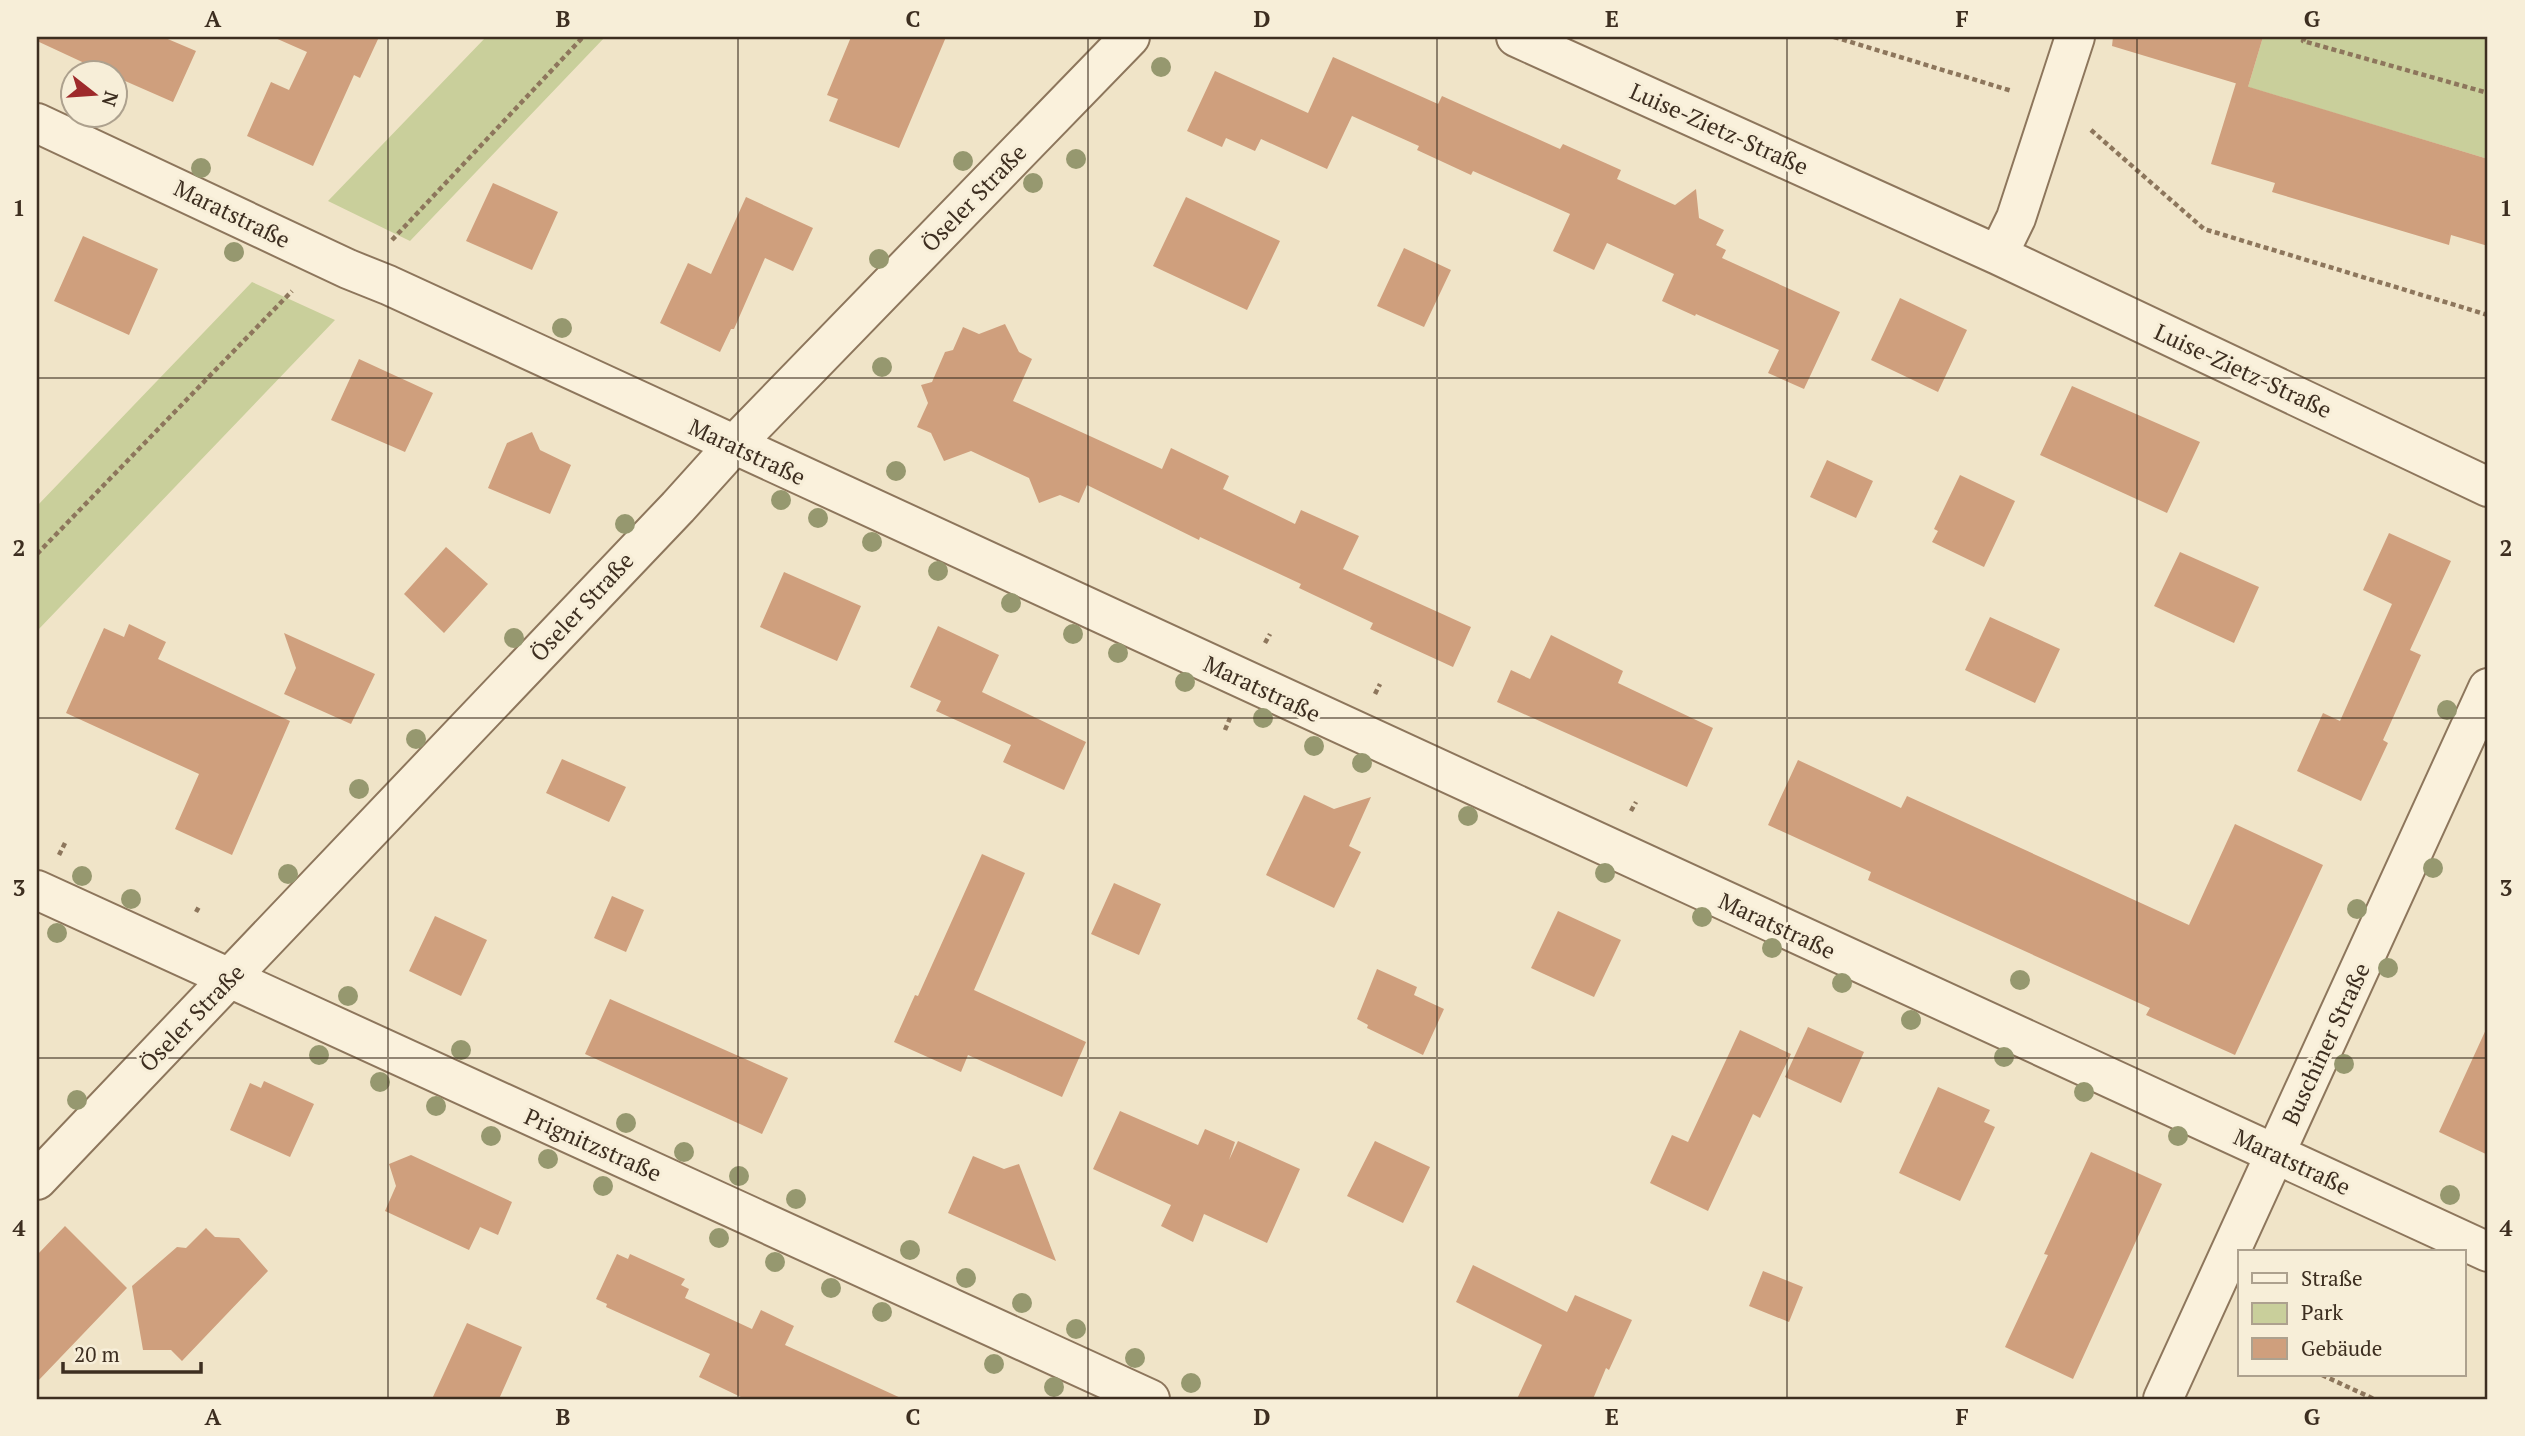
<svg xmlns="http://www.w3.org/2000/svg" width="2525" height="1436" font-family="'PT Serif',serif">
<rect width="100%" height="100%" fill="#f0e4c8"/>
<path fill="#c9cf9b" d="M486 37H605L410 241 328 201Z
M2263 37H2488V159L2248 87Z
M252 282 335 320 37 631V506Z"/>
<path fill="#cf9f7d" d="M37 37H163L196 51 173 102 116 77V74H108L37 41Z
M273 37H379L360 78 354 75 313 166 247 136 271 82 289 90 307 52Z
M851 37H946L899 148 829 121 838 99 827 95Z
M2113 37H2263L2248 87 2112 46Z
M1333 57 1438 104 1442 96 1560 149 1563 144 1621 170 1617 179 1675 205 1696 189 1699 218 1724 230 1716 245 1726 250 1722 258 1840 312 1804 389 1768 373 1779 350 1696 314 1695 316 1662 301 1674 274 1607 243 1594 270 1553 251 1570 214 1473 171 1471 175 1417 150 1419 146 1352 116 1327 169 1261 139 1255 151 1226 138 1222 147 1187 131 1215 71 1308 113Z
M2236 83 2488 159V246L2451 235 2449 245 2272 192 2275 183 2211 164Z
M493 183 558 212 532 270 466 241Z
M746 197 813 228 793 271 765 258 734 329H731L720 352 660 323 688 263 711 274Z
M1186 197 1280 241 1247 310 1153 266Z
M83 236 158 269 129 335 54 301Z
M1404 248 1451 270 1424 327 1377 306Z
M1900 298 1967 330 1938 392 1871 360Z
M1005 324 1019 352 1032 359 1013 401 1162 469 1171 448 1229 476 1223 489 1295 524 1301 510 1359 536 1343 569 1471 627 1453 667 1370 629 1373 623 1299 588 1301 584 1200 537 1199 540 1087 485 1079 503 1060 495 1039 503 1029 478 971 451 944 461 931 433 917 427 928 403 921 385 932 382 945 352 953 350 963 327 979 334Z
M359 359 433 393 405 452 331 420Z
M2072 386 2200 442 2167 513 2040 455Z
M532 432 540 450 571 465 550 514 488 488 507 443Z
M1827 460 1873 481 1856 518 1810 497Z
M1960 475 2015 501 1984 567 1932 542 1938 531 1934 529Z
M2389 533 2451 561 2410 650 2421 655 2383 740 2388 743 2361 801 2297 771 2323 713 2340 721 2392 604 2363 590Z
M446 547 488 584 444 633 404 594Z
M2180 552 2259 587 2234 643 2154 606Z
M784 572 861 606 837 661 760 627Z
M1990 617 2060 649 2035 703 1965 670Z
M129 624 166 642 158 659 290 721 232 855 175 829 199 774 66 713 104 628 124 637Z
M938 626 999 655 982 692 1086 742 1064 790 1003 762 1011 745 936 711 941 701 910 687Z
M284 633 375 674 351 724 284 694 296 668Z
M1551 635 1623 671 1618 683 1713 728 1687 787 1497 702 1511 670 1530 679Z
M562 759 626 787 609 822 546 793Z
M1798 760 1901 808 1907 796 2189 925 2235 824 2323 865 2235 1055 2146 1015 2150 1008 1868 880 1871 872 1768 825Z
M1304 795 1334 809 1371 797 1349 846 1361 852 1334 908 1266 875Z
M982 854 1025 873 974 990 1086 1042 1062 1097 968 1055 961 1072 894 1042 915 995 918 996Z
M1114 883 1161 904 1139 955 1091 934Z
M612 896 644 910 626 952 594 938Z
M1558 911 1621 940 1594 997 1531 968Z
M435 916 487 940 461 996 409 971Z
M1377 969 1417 987 1414 995 1444 1009 1423 1055 1367 1028 1368 1025 1357 1019Z
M610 999 788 1078 762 1134 585 1054Z
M2488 1025V1155L2439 1132Z
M1808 1027 1864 1052 1841 1103 1785 1077Z
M1740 1030 1791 1054 1760 1118 1753 1114 1708 1211 1650 1183 1672 1135 1688 1142Z
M264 1081 314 1104 290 1157 230 1130 250 1083 261 1088Z
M1938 1087 1990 1110 1984 1122 1995 1127 1960 1201 1899 1173Z
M1120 1111 1198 1145 1205 1129 1235 1142 1229 1160 1238 1141 1300 1169 1267 1243 1204 1214 1193 1242 1161 1226 1171 1205 1093 1169Z
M1375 1141 1430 1167 1403 1223 1347 1196Z
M2091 1152 2162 1184 2073 1379 2005 1347 2048 1255 2044 1254Z
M411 1155 512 1202 498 1235 480 1227 469 1250 385 1211 396 1186 389 1164Z
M973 1156 1004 1169 1019 1164 1056 1261 948 1213Z
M65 1226 127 1288 37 1382V1255Z
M206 1228 215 1237 239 1238 268 1271 182 1361 171 1350H143L132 1286 177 1247 186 1248Z
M617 1254 628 1259 630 1254 685 1279 681 1285 689 1289 685 1298 752 1329 761 1310 794 1326 785 1345 903 1399H745L699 1377 710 1354 606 1307 607 1304 596 1299Z
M1473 1265 1567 1312 1575 1295 1632 1320 1609 1370 1606 1368 1593 1399H1517L1542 1345 1456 1302Z
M1763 1271 1803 1287 1789 1322 1749 1306Z
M467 1323 522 1347 499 1399H432Z"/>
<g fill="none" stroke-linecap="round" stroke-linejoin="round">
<g stroke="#8d765c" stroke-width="42">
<path id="street" d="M1516 37 1998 255 2488 487
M37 123 348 269 388 285 2488 1252
M1998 255 2016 218 2075 37
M37 890 1150 1399
M37 1180 678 507 733 446 1130 37
M2163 1399 2488 688"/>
</g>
<path stroke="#8d765c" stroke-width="4.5" stroke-dasharray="5 3.5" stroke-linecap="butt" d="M1834 37 2012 91
M2305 37 2303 41 2488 93
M2091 130 2204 229 2488 315
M392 240 583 37
M37 554 292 291
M1265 643 1270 634
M1375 694 1380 684
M1225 730 1230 718
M1631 811 1636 802
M59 855 65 843
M196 912 200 905
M2322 1375 2374 1399"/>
<use href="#street" stroke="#faf1dc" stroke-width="38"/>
</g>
<g fill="#96986f">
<circle cx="1161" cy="67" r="10"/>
<circle cx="1076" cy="159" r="10"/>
<circle cx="963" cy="161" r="10"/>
<circle cx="201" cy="168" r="10"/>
<circle cx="1033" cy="183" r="10"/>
<circle cx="234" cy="252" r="10"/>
<circle cx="879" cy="259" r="10"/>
<circle cx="562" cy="328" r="10"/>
<circle cx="882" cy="367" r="10"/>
<circle cx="896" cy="471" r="10"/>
<circle cx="781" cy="500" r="10"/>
<circle cx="818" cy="518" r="10"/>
<circle cx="625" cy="524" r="10"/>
<circle cx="872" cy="542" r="10"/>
<circle cx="938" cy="571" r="10"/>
<circle cx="1011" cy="603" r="10"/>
<circle cx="1073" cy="634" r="10"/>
<circle cx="514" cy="638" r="10"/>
<circle cx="1118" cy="653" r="10"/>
<circle cx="1185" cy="682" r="10"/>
<circle cx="2447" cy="710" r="10"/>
<circle cx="1263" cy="718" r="10"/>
<circle cx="416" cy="739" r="10"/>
<circle cx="1314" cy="746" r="10"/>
<circle cx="1362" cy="763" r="10"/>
<circle cx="359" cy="789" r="10"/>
<circle cx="1468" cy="816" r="10"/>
<circle cx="2433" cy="868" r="10"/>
<circle cx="1605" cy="873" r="10"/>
<circle cx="288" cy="874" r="10"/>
<circle cx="82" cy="876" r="10"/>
<circle cx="131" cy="899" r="10"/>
<circle cx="2357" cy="909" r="10"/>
<circle cx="1702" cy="917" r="10"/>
<circle cx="57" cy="933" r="10"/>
<circle cx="1772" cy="948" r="10"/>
<circle cx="2388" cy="968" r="10"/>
<circle cx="2020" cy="980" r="10"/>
<circle cx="1842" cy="983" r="10"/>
<circle cx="348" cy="996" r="10"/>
<circle cx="1911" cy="1020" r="10"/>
<circle cx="461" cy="1050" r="10"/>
<circle cx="319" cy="1055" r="10"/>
<circle cx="2004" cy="1057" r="10"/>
<circle cx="2344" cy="1064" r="10"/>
<circle cx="380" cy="1082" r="10"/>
<circle cx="2084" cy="1092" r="10"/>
<circle cx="77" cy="1100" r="10"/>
<circle cx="436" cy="1106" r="10"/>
<circle cx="626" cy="1123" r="10"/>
<circle cx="491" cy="1136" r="10"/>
<circle cx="2178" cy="1136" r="10"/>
<circle cx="684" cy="1152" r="10"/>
<circle cx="548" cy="1159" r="10"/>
<circle cx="739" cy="1176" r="10"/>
<circle cx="603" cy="1186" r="10"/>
<circle cx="2450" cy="1195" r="10"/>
<circle cx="796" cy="1199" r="10"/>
<circle cx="719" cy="1238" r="10"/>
<circle cx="910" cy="1250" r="10"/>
<circle cx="775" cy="1262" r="10"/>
<circle cx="966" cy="1278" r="10"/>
<circle cx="831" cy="1288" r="10"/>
<circle cx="1022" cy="1303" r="10"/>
<circle cx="882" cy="1312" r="10"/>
<circle cx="1076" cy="1329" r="10"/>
<circle cx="1135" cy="1358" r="10"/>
<circle cx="994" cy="1364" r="10"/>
<circle cx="1191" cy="1383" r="10"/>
<circle cx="1054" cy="1387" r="10"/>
</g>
<path fill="none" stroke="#3d2e20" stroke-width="2" stroke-opacity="0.55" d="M388 37V1399M738 37V1399M1088 37V1399M1437 37V1399M1787 37V1399M2137 37V1399M37 378H2488M37 718H2488M37 1058H2488"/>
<g text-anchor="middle" stroke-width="6" stroke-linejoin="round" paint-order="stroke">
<g font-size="23" fill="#3d2e20" stroke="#f7eed8">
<text transform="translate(1719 129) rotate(24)" y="8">Luise-Zietz-Straße</text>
<text transform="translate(974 198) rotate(-46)" y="8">Öseler Straße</text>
<text transform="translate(232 214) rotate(26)" y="8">Maratstraße</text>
<text transform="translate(2243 371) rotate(25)" y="8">Luise-Zietz-Straße</text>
<text transform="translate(747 452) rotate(25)" y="8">Maratstraße</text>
<text transform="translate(582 607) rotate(-47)" y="8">Öseler Straße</text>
<text transform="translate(1262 689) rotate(25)" y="8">Maratstraße</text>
<text transform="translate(1777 926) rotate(25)" y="8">Maratstraße</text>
<text transform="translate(192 1018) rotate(-46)" y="8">Öseler Straße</text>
<text transform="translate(2326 1044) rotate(-65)" y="8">Buschiner Straße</text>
<text transform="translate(593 1145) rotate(24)" y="8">Prignitzstraße</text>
<text transform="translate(2292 1162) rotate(25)" y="8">Maratstraße</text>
</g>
</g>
<rect width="2525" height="1436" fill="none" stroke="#f7eed8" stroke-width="77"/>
<rect x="2238" y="1250" width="228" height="126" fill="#f7eed8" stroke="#ada18e" stroke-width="2"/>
<rect x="2252" y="1273" width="35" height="10" fill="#faf1dc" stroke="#ada18e" stroke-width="2"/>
<text x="2301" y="1286" font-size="21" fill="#3d2e20">Straße</text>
<rect x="2252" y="1303" width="35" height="21" fill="#c9cf9b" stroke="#ada18e" stroke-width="2"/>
<text x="2301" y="1320" font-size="21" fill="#3d2e20">Park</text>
<rect x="2252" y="1338" width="35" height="21" fill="#cf9f7d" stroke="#ada18e" stroke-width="2"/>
<text x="2301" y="1356" font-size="21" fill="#3d2e20">Gebäude</text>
<g transform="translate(94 94) rotate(107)"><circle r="33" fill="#f7eed8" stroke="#ada18e" stroke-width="2"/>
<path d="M0-5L12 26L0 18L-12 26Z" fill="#9e2a2b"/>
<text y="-10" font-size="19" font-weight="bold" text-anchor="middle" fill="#3d2e20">N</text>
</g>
<path d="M63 1362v10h138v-10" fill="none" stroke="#3d2e20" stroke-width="3.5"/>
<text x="74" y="1362" font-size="21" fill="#3d2e20" stroke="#f7eed8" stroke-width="5" paint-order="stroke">20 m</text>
<rect x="38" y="38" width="2448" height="1360" fill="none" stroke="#3d2e20" stroke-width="2.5"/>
<g font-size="23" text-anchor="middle" font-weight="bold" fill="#3d2e20">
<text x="213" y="27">A</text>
<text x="563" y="27">B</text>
<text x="913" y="27">C</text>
<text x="1262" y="27">D</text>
<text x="1612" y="27">E</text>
<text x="1962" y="27">F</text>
<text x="2312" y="27">G</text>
<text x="19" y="216">1</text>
<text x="2506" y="216">1</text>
<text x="19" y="556">2</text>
<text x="2506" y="556">2</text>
<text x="19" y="896">3</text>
<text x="2506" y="896">3</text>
<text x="19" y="1236">4</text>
<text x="2506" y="1236">4</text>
<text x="213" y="1425">A</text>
<text x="563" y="1425">B</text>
<text x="913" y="1425">C</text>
<text x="1262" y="1425">D</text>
<text x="1612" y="1425">E</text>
<text x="1962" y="1425">F</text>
<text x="2312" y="1425">G</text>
</g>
</svg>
